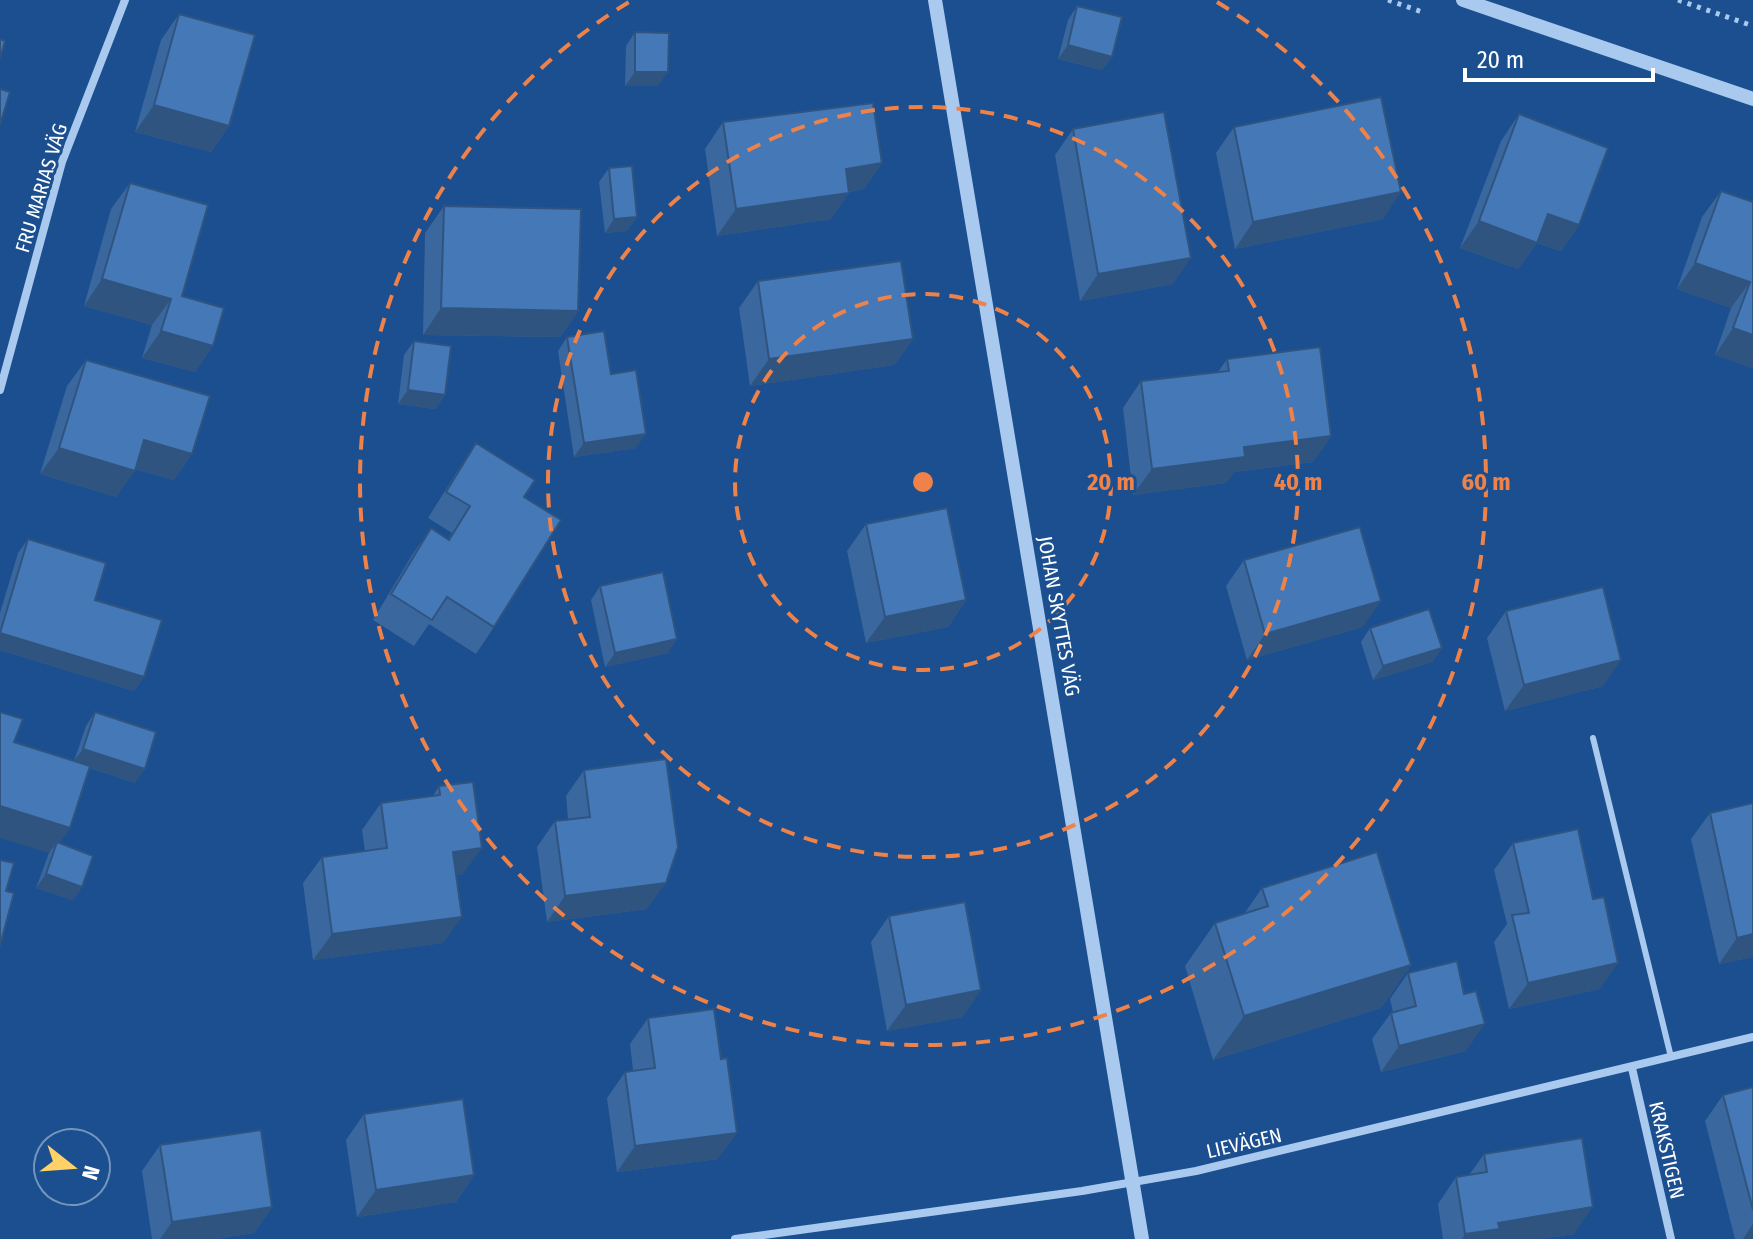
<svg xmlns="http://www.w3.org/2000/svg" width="1753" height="1239" font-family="'Fira Sans Condensed',sans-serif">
<rect width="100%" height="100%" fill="#1b4f8f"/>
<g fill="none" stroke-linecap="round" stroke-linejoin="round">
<path stroke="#a9c9ee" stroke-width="5" stroke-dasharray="4 6" stroke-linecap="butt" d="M1388 0 1425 13
M1678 0 1753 26"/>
<path stroke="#a9c9ee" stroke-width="6" d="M1593 738 1671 1057"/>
<path stroke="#a9c9ee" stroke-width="8" d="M0 390 62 162 125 0
M1632 1068 1671 1239
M735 1239 1082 1191 1196 1171 1753 1037"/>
<path stroke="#a9c9ee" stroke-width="14" d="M935 0 1142 1239
M1463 0 1753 99"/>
</g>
<path fill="#3a679d" d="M1077 6 1112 57 1102 70 1058 59 1068 20Z
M179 14 229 126 211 152 135 132 161 40Z
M635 32 658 86H625L626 46Z
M1519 114 1579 225 1561 251 1537 243 1518 269 1460 248 1501 141Z
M723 122 882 163 864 189 849 192 831 219 717 236 705 149Z
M1234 127 1383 219 1235 249 1216 153Z
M1073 129 1173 284 1080 301 1055 155Z
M609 168 637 217 627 231 605 233 599 182Z
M130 183 182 296 213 346 195 372 142 358 152 325 84 306 111 209Z
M1721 191 1753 202V368L1715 355 1731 308 1677 289 1702 217Z
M444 206 578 311 560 337 423 335 425 233Z
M758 281 913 339 894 365 750 386 739 308Z
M567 337 611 374 636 448 574 457 558 351Z
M414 341 445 395 435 409 398 404 404 355Z
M1227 359 1331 436 1313 462 1234 472 1226 483 1133 495 1123 408 1141 381 1218 372Z
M86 360 192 454 174 480 135 469 116 497 40 474 67 386Z
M476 443 524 497 494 627 476 654 429 624 414 646 373 620 412 555 431 528 448 539 452 533 428 518 458 470Z
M866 524 966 600 948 627 866 643 847 551Z
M28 539 144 677 134 691 0 650V613L18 553Z
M1244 560 1363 627 1247 660 1226 586Z
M600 586 668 653 605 667 591 600Z
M1506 611 1603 686 1505 711 1487 638Z
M1370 628 1442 648 1432 662 1373 680 1361 642Z
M95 712 135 783 90 768 70 828 59 843 82 887 73 900 36 888 49 853 74 761 86 726Z
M584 770 647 909 547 922 537 847 555 821 568 819 566 796Z
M439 786 463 874 456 875 443 943 313 960 303 883 322 857 365 851 362 830 381 803 433 796Z
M1753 803V957L1719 964 1691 839 1710 813Z
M1513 843 1593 899 1600 989 1509 1009 1494 942 1507 924 1494 870Z
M1262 888 1411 965 1381 1008 1213 1060 1185 966 1215 923 1244 914Z
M889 916 963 1017 887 1031 871 942Z
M1408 973 1466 1051 1381 1072 1372 1039 1391 1013 1393 1012 1390 999Z
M648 1018 718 1159 617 1172 607 1098 625 1072 633 1070 630 1044Z
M1753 1087V1239H1735L1705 1121 1723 1095Z
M364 1114 474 1175 456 1202 357 1217 346 1140Z
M160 1145 272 1207 254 1233 215 1239H152L142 1171Z
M1484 1154 1574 1234 1541 1239H1443L1438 1204 1456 1177 1469 1175Z"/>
<path fill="#305480" d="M1068 45 1112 57 1102 70 1058 59Z
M635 72H668L658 86H625Z
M154 105 229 126 211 152 135 132Z
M882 163 864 189 827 195 846 169Z
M1401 192 1383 219 1235 249 1253 222Z
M849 193 831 219 717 236 736 209Z
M1548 214 1579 225 1561 251 1531 241 1537 243 1518 269 1460 248 1479 221Z
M637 217 627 231 605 233 614 219Z
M1191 258 1173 284 1080 301 1098 274Z
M1695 263 1750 282 1731 308 1677 289Z
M102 279 171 299 152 325 84 306Z
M441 308 578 311 560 337 423 335Z
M1733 328 1753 335V368L1715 355Z
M161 331 213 346 195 372 142 358Z
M913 339 894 365 750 386 769 359Z
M408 390 445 395 435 409 398 404Z
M646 434 636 448 574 457 584 443Z
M1331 436 1313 462 1234 472 1226 483 1133 495 1152 469 1244 447Z
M144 440 192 454 174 480 126 466Z
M59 448 135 471 116 497 40 474Z
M966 600 948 627 866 643 885 617Z
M1381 601 1363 627 1247 660 1265 634Z
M0 633 144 677 134 691 0 650Z
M677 639 668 653 605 667 615 653Z
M1442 648 1432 662 1373 680 1383 666Z
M1621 660 1603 686 1505 711 1524 685Z
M83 749 145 769 135 783 73 762Z
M0 806 70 828 53 852 57 842 49 853 0 838Z
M482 848 463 874 435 878 453 852Z
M46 874 82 887 73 900 36 888Z
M666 883 647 909 547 922 565 896Z
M462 917 443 943 313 960 332 934Z
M1753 934V957L1719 964 1737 938Z
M1618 963 1600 989 1509 1009 1528 983Z
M1411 965 1381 1008 1213 1060 1244 1016Z
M981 990 963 1017 887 1031 906 1005Z
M1485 1024 1466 1051 1381 1072 1399 1046Z
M737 1133 718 1159 617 1172 635 1146Z
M474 1175 456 1202 357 1217 376 1190Z
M272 1207 254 1233 215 1239H160L172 1222Z
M1593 1207 1574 1234 1541 1239H1462L1465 1234 1498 1223Z
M1753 1224V1239H1743Z"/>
<path fill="#4478b7" stroke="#305480" stroke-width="2" d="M1077 6 1122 17 1112 57 1068 45Z
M179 14 255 35 229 126 154 105Z
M635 32 669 33 668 72H635Z
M0 39 5 41 0 59Z
M0 89 10 92 0 125Z
M1381 97 1401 192 1253 222 1234 127Z
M873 103 882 163 846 169 849 193 736 209 723 122Z
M1164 112 1191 258 1098 274 1073 129Z
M1519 114 1608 148 1579 225 1548 214 1537 243 1479 221Z
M632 166 637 217 614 219 609 168Z
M130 183 208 205 182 296 224 308 213 346 161 331 171 299 102 279Z
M1721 191 1753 202V335L1733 328 1750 282 1695 263Z
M444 206 581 209 578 311 441 308Z
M901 261 913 339 769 359 758 281Z
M604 331 611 374 636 370 646 434 584 443 567 337Z
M414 341 451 346 445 395 408 390Z
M1320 347 1331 436 1244 447 1245 457 1152 469 1141 381 1229 371 1227 359Z
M86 360 210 396 192 454 144 440 135 471 59 448Z
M476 443 535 480 524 497 561 520 494 627 447 597 432 620 391 594 431 528 449 540 470 506 446 492Z
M947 508 966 600 885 617 866 524Z
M1360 527 1381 601 1265 634 1244 560Z
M28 539 106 563 95 600 162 620 144 677 0 633Z
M663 572 677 639 615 653 600 586Z
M1603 587 1621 660 1524 685 1506 611Z
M1429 609 1442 648 1383 666 1370 628Z
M0 712 23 719 14 742 90 766 70 828 0 806Z
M95 712 156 732 145 769 83 749Z
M666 759 678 847 666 883 565 896 555 821 590 817 584 770Z
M473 782 482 848 453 852 462 917 332 934 322 857 387 848 381 803 440 795 439 786Z
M1753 803V934L1737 938 1710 813Z
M1578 829 1593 899 1604 897 1618 963 1528 983 1512 915 1529 913 1513 843Z
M57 842 93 856 82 887 46 874Z
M1377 852 1411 965 1244 1016 1215 923 1268 906 1262 888Z
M0 860 14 863 6 891 14 893 0 946Z
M965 902 981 990 906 1005 889 916Z
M1457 961 1464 994 1476 991 1485 1024 1399 1046 1391 1013 1416 1006 1408 973Z
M714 1009 721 1059 727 1058 737 1133 635 1146 625 1072 655 1068 648 1018Z
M1753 1087V1210L1723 1095Z
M463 1099 474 1175 376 1190 364 1114Z
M261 1130 272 1207 172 1222 160 1145Z
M1582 1138 1593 1207 1498 1223 1500 1229 1465 1234 1456 1177 1487 1172 1484 1154Z"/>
<g fill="none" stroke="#ee8249" stroke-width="4" stroke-dasharray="14 10">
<circle cx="923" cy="482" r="188"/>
<circle cx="923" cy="482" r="375"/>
<path d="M1217 2A563 563 0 1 1 629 2"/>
</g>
<g text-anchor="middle" stroke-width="6" stroke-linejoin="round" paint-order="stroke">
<g font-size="20" fill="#fff" stroke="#1b4f8f">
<text transform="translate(41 188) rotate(-73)" y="7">FRU MARIAS VÄG</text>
<text transform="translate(1059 616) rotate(80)" y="7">JOHAN SKYTTES VÄG</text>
<text transform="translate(1244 1143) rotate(-13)" y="7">LIEVÄGEN</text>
<text transform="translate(1667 1150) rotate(77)" y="7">KRAKSTIGEN</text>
</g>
</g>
<circle cx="923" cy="482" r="12" fill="#ee8249" stroke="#1b4f8f" stroke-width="4"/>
<g font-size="24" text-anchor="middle" font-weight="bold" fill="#ee8249" stroke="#1b4f8f" stroke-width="6" stroke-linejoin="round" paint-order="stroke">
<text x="1111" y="490">20 m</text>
<text x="1298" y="490">40 m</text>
<text x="1486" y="490">60 m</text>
</g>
<g transform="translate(72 1167) rotate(107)"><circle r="38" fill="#1b4f8f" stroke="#7695bc" stroke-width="2"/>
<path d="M0-6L14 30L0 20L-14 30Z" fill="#ffd166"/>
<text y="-12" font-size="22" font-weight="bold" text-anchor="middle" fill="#ffffff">N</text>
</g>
<path d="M1465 68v12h188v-12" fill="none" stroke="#ffffff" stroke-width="4"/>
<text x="1477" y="68" font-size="24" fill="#ffffff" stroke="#1b4f8f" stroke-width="6" paint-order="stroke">20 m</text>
</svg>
